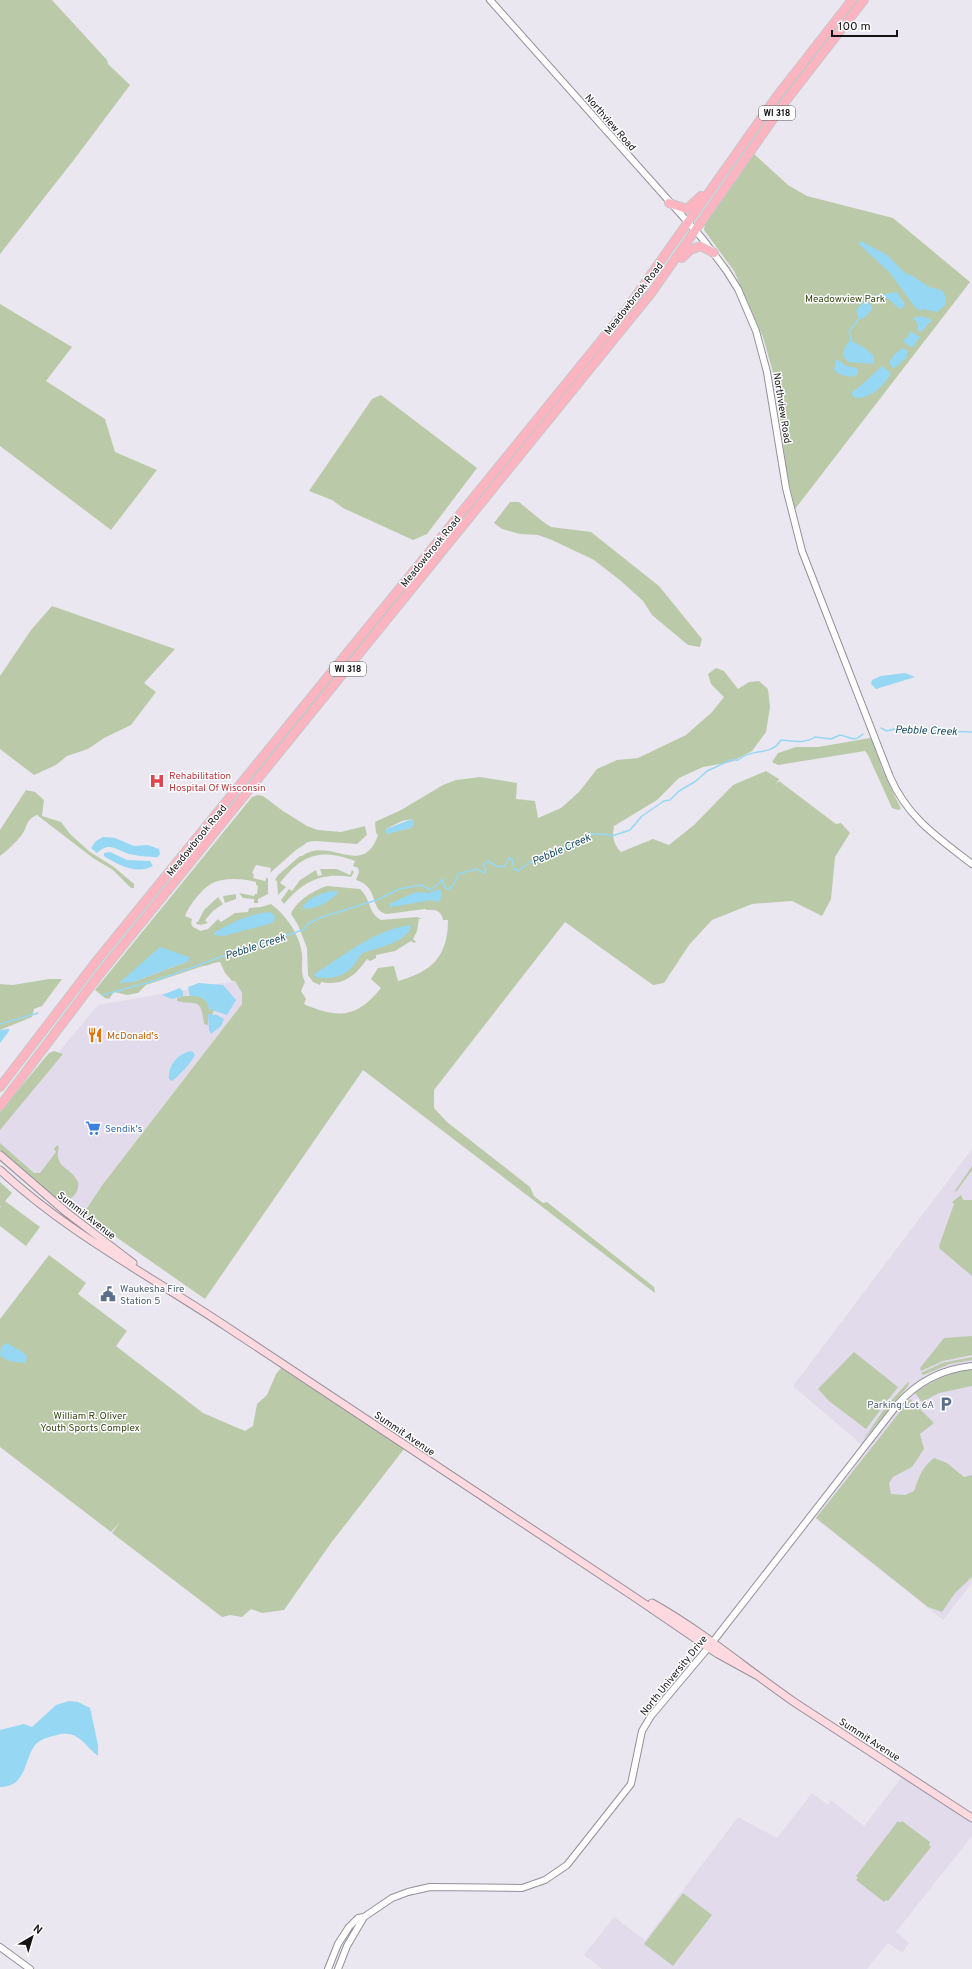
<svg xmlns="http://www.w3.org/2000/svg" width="972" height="1969" font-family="Overpass,sans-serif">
<rect width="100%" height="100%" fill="#ebe7f0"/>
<path fill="#e2dbec" d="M235 981 242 993V1004L102 1185 83 1214 0 1144V1122L98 1005Z
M972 1149V1583L943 1620 815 1518 868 1450 793 1386Z
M902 1777 972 1822V1836L896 1932 909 1943 902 1953 888 1943 867 1969H602L584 1955 614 1917 645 1940 738 1817 777 1838 812 1793 828 1805 831 1800 864 1826Z"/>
<path fill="#bacaa9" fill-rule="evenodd" d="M0 0H52L107 60 108 64 130 85 73 161 0 254Z
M753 153 788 185 807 196 893 218 970 282 795 509 787 473 774 376 763 337 734 271 704 230 705 223Z
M0 304 72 347 46 381 105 419 115 452 157 470 111 530 0 446Z
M381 395 477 468 427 534 413 540 343 508 332 500 309 491 372 399Z
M510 502H519L542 521 551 527 591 532 659 586 702 639 700 647 688 645 652 615 643 601 621 581 594 560 552 540 538 535 520 534 502 529 494 523Z
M52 606 175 649 144 683 156 692 131 725 104 738 88 749 67 756 56 765 34 775 0 749V676L31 630Z
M716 668 724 671 738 689 749 682 759 681 768 689 770 707 766 732 752 751 731 762 703 767 679 778 657 800 614 826C612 837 613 843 621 852L653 839 669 845 694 825 733 785 766 771 779 779 776 784 779 781 836 824 841 823 850 833 835 857 831 899 822 916 792 901 752 904 712 920 689 945 664 983 653 985 565 922 434 1090V1108L447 1122 530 1187 534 1196 543 1203 547 1202 654 1287 655 1293 363 1070 205 1299 83 1214 103 1184 242 1004V993L235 981H232L225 973 220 962C213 962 209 966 203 966L146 985 138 993 127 995 114 992 109 999 105 998 95 990 252 797 258 795 263 796 283 811 307 826 318 830 341 832 365 826 367 835 357 844 315 841 308 842 296 850 270 873 271 868 256 865 252 873 254 874 253 878 265 881 267 877 268 879V894L258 899V903H254V899L243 898 239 893 254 896 255 894H257L258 886 256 885V882C243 879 226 877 213 883 202 888 189 906 185 916L192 919C189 929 196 927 200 931L208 929 218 919 221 922 235 913 248 912 249 908 261 907 271 904C286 915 300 935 302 954 303 964 300 972 305 982L301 991 306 999 304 1004C338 1019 357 1018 381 988L371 979 378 968 394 966 398 981C432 972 448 956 448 920H443C442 911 435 909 427 910L425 909 387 914C369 911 380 887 356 880L359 872 358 868 353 866 355 861C321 848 302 854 280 883L286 887 278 895 277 881 275 880 278 875 300 856H302C330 836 363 879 378 835L376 833 375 822 401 810 443 785 456 780 480 777 517 783 516 799 535 801 538 818 561 808 579 792 597 769 617 760 638 758 686 735 712 712 724 697 711 684 708 674ZM412 819 414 824 411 828 393 832 386 829 402 821ZM189 961 133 982H119Z
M870 738 874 743 882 769 901 809 898 810 892 808 868 755 865 751 778 765 772 762 778 753 796 747H818Z
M26 790 35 792 44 800 42 816 61 822 70 834 90 852 114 867 134 884V888H131L113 870 93 858 37 815C25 820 28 827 21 836 14 844 8 850 0 856V830Z
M320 869H337L350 875 352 870 354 872 351 877C322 872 303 881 284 904L281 900 289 889 292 891 300 880 316 870 318 876 322 875Z
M327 886 360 889C371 899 368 913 381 920L417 917 422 919H419L417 931 413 939 416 942 414 943 411 941 395 951 376 955V958L370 961 367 959C355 976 344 986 321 982L320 985 313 982 308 975 307 948 298 925 291 914C296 901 314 890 327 886Z
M236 894V899L225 903 223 896Z
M218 897 223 904 213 911 205 920 208 923 201 925 197 924 196 922H198L204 910Z
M49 979H62L42 1006 34 1009 32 1017 0 1030V984L13 985Z
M183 996H198L207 1001 209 1009 214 1010 212 1015 208 1014V1025L204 1024C201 996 196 1006 177 1001V998Z
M54 1051 63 1054 0 1130V1112L49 1053Z
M0 1143 34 1173H40L56 1152 54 1149 57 1145 59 1147C53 1168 71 1167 78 1182 80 1193 69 1204 58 1200L7 1157 0 1150Z
M972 1166V1170L956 1192 955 1191Z
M0 1182 12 1193 5 1201 40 1227 26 1246 0 1226V1208L2 1205 0 1207Z
M961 1195 963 1200H972V1276L940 1249 939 1246 954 1204 952 1202Z
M49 1255 86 1283 78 1294 127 1331 116 1346 203 1413 245 1431 253 1426 257 1404 267 1395 276 1374 281 1368 404 1449 331 1543 284 1610 262 1613 251 1609 242 1617 230 1615 222 1617 112 1533 120 1522 111 1532 0 1447V1319Z
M972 1336V1355L943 1361 921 1371 920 1368 944 1338Z
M854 1352 898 1387 866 1429 829 1401 818 1389Z
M972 1357V1360L950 1364 923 1375 921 1373 942 1363Z
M972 1370V1386L939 1393 922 1402 915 1393C932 1381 951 1371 972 1370Z
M909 1381 908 1386 862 1442 886 1406Z
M910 1399 934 1423 920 1434 924 1449 912 1467 893 1477 889 1483 891 1494 905 1495 914 1491C919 1477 922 1467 934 1458L947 1463 964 1477 972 1475V1577L955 1593 942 1612 928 1607 816 1518Z
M898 1821 900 1823 902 1821 930 1842 929 1845 931 1847 888 1901 886 1900 884 1902 856 1880 858 1878 856 1876Z
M683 1893 712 1915 673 1966 644 1944Z"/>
<path fill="#96d7f3" d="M861 241 887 255 906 274 911 275 929 287 941 290 944 293 946 299 945 305 937 312 923 309 920 311 914 306 890 273 859 244Z
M897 292 905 304 902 309C894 308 892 298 884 298 881 298 877 301 874 302L872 300 873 296Z
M867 300 872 307 871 311 863 319 859 318 856 311 864 301Z
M922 316 932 320 921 332 918 330V324L913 318Z
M910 331 920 337 912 348 904 342V339L908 337Z
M852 341 865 348 874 356 873 364 848 362 843 355V352L848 342Z
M902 348 908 351 906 358 895 368H893L889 363 893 356Z
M836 360 840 361 846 366 857 368 858 374 851 377 839 374 834 370Z
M882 366 891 373C884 386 870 399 855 398L852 395V392C863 385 872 375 882 366Z
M905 673 915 677 876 689 871 684 872 680 881 676Z
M412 819 414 824 411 828 387 834 385 831 386 829Z
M103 837 115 838 134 846 148 845 159 849 160 854 158 857C155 858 132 855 129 854 116 850 110 841 97 853L91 848 96 841Z
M110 852 127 860 150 861 153 866C137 875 118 865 104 856V853Z
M439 889 442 894 439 902 431 900 391 907 389 906 391 903 416 892 428 893Z
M333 891 339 892C330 901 315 911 302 908 307 898 323 892 333 891Z
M270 912 274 915 275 918 272 923 224 936 214 935 215 932C234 922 248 914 270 912Z
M411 925 410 931C393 947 381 946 361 954 350 974 340 979 317 978L314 974C344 956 375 929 411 925Z
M160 947 189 957V961L133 982 119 983Z
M199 983 223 985 236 1000 227 1015 209 1009C207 998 201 996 190 996L188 987Z
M180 988 183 992V996L172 999 162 995Z
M208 1014 217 1015 224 1019 221 1026 211 1034 209 1030Z
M9 1029V1031L0 1043V1030Z
M190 1051 193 1052 195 1055C189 1065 181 1074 172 1081L169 1079C168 1065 177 1055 190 1051Z
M7 1343 24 1353 27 1357 25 1363 9 1361 0 1356 1 1347Z
M69 1701 78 1702 90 1708 98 1745V1756C90 1750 85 1742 77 1737 71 1733 63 1733 57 1735 49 1737 40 1739 35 1745 24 1759 27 1787 0 1787V1730L24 1724 32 1727 56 1705Z"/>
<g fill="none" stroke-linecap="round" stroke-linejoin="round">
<path stroke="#96d7f3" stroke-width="1.5" d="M851 341 849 332 859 318
M881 728 887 731 894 729 902 732 912 730 972 732
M103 995 160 979 268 940 292 934 304 929 309 923 322 917 377 900 399 889 421 885 430 890 440 883 442 879 445 888 448 889 453 886 458 874 476 869 485 873 486 870 483 865 488 861 496 866 504 867 509 858 512 859 514 869 518 871 530 862 538 861 544 854 567 848 589 834H603L612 836 630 830 642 816 664 801 670 800 679 791 696 781 707 771 731 760H738C754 747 771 757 781 740 792 741 805 744 815 737L831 739 840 735C851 737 853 743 863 734
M0 1024 38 1013"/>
<g stroke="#949099" stroke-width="8">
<path id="tertiary" d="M490 0 702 238 726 270 738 289 756 331 767 372 786 488 802 551 890 777C908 818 937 837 972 864
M0 1947 30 1969
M328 1969 338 1944 349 1927 358 1918 364 1917 392 1898 408 1892 430 1887 522 1888 545 1880 567 1865 631 1784 642 1731 651 1716 708 1648 897 1405C917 1382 942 1369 972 1366
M338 1969 347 1946 364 1917"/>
</g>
<g stroke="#949099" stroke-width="9">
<path id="secondary" d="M0 1155 66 1212 133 1263
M0 1170C69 1234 149 1275 227 1327 362 1417 497 1507 633 1596L718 1654 758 1676
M652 1603C704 1632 746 1669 794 1702 853 1741 913 1779 972 1818"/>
</g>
<g stroke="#c7c6c7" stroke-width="10">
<path id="primary" d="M669 203 687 209 701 196
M682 258 690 250 701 246 714 253
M0 1087 95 963 626 310 777 96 852 0
M0 1106 99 975 652 292 785 102 864 0"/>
</g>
<use href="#tertiary" stroke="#fff" stroke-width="6"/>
<use href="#secondary" stroke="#fedae0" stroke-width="7"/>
<use href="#primary" stroke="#fdb4c1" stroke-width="8"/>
</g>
<defs>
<g id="hospital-bare" transform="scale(1.2)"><path d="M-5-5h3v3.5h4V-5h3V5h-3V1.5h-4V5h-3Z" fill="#e0444e" stroke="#fff" stroke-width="2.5" paint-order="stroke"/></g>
<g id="restaurant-bare" transform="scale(1.2)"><path d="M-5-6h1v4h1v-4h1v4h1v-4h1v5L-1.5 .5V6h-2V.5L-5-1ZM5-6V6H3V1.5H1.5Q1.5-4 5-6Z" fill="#e8710a" stroke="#fff" stroke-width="2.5" paint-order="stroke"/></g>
<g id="supermarket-bare" transform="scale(1.2)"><path d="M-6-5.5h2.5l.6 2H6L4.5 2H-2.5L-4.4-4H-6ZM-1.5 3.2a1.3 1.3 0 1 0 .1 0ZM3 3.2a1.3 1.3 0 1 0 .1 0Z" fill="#3f7fe0" stroke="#fff" stroke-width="2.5" paint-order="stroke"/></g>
<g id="civic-bare" transform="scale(1.2)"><path d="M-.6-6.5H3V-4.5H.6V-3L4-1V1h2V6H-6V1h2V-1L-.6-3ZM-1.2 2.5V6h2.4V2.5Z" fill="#5c6f8a" stroke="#fff" stroke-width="2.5" paint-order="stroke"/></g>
<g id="parking-bare" transform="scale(1.2)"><path d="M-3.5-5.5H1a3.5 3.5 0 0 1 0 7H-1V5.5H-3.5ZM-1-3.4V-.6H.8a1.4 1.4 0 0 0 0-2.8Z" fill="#5c6f8a" stroke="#fff" stroke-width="2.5" paint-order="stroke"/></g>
</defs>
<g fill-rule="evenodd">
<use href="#hospital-bare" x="157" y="781"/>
<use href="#restaurant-bare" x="95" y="1035"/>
<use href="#supermarket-bare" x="93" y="1128"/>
<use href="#civic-bare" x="108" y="1294"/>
<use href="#parking-bare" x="946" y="1404"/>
</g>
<g text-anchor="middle" stroke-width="3" stroke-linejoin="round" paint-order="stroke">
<g fill="#fff" stroke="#5b5a5c" stroke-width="1">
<rect x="759" y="106" width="36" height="14" rx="3"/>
<rect x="330" y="662" width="36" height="14" rx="3"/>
</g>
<g font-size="9" font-weight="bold" fill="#151316">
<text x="777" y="116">WI 318</text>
<text x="348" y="672">WI 318</text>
</g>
<g font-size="10" fill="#151316" stroke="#fff">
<text transform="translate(611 122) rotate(49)" y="4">Northview Road</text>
<text transform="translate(633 298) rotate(-52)" y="4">Meadowbrook Road</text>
<text transform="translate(783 408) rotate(81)" y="4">Northview Road</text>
<text transform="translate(430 551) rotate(-51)" y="4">Meadowbrook Road</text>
<text transform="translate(196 840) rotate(-51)" y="4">Meadowbrook Road</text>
<text transform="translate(87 1215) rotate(38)" y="4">Summit Avenue</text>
<text transform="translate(405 1433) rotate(34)" y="4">Summit Avenue</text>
<text transform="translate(673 1675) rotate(-51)" y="4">North University Drive</text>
<text transform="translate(870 1739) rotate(33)" y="4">Summit Avenue</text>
</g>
<g font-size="10" fill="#31470f" stroke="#fff">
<text x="845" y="302">Meadowview Park</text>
<text x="90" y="1419">William R. Oliver<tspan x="90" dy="12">Youth Sports Complex</tspan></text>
</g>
<g font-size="10" fill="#be3a42" stroke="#fff" text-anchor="start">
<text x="169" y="779">Rehabilitation<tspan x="169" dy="12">Hospital Of Wisconsin</tspan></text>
</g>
<g font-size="10" fill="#c56008" stroke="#fff" text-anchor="start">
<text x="107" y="1039">McDonald's</text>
</g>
<g font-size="10" fill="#366cbe" stroke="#fff" text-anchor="start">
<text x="105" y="1132">Sendik's</text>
</g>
<g font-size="10" fill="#4e5e75" stroke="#fff" text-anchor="start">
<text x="120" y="1292">Waukesha Fire<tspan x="120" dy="12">Station 5</tspan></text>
<text x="934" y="1408" text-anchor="end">Parking Lot 6A</text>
</g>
<g font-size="11" font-style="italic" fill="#174d61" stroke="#fff">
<text transform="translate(926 730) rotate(2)" y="4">Pebble Creek</text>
<text transform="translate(561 849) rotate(-24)" y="4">Pebble Creek</text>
<text transform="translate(255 946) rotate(-18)" y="4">Pebble Creek</text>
</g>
</g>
<g transform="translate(32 1937) rotate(38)" stroke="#ffffff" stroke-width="3" paint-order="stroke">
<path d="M0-3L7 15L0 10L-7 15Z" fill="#151316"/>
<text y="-6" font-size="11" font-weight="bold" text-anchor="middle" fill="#151316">N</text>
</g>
<path d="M832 30v6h65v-6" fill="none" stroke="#151316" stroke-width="2"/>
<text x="838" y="30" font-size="12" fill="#151316" stroke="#ffffff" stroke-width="3" paint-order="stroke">100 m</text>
</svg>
